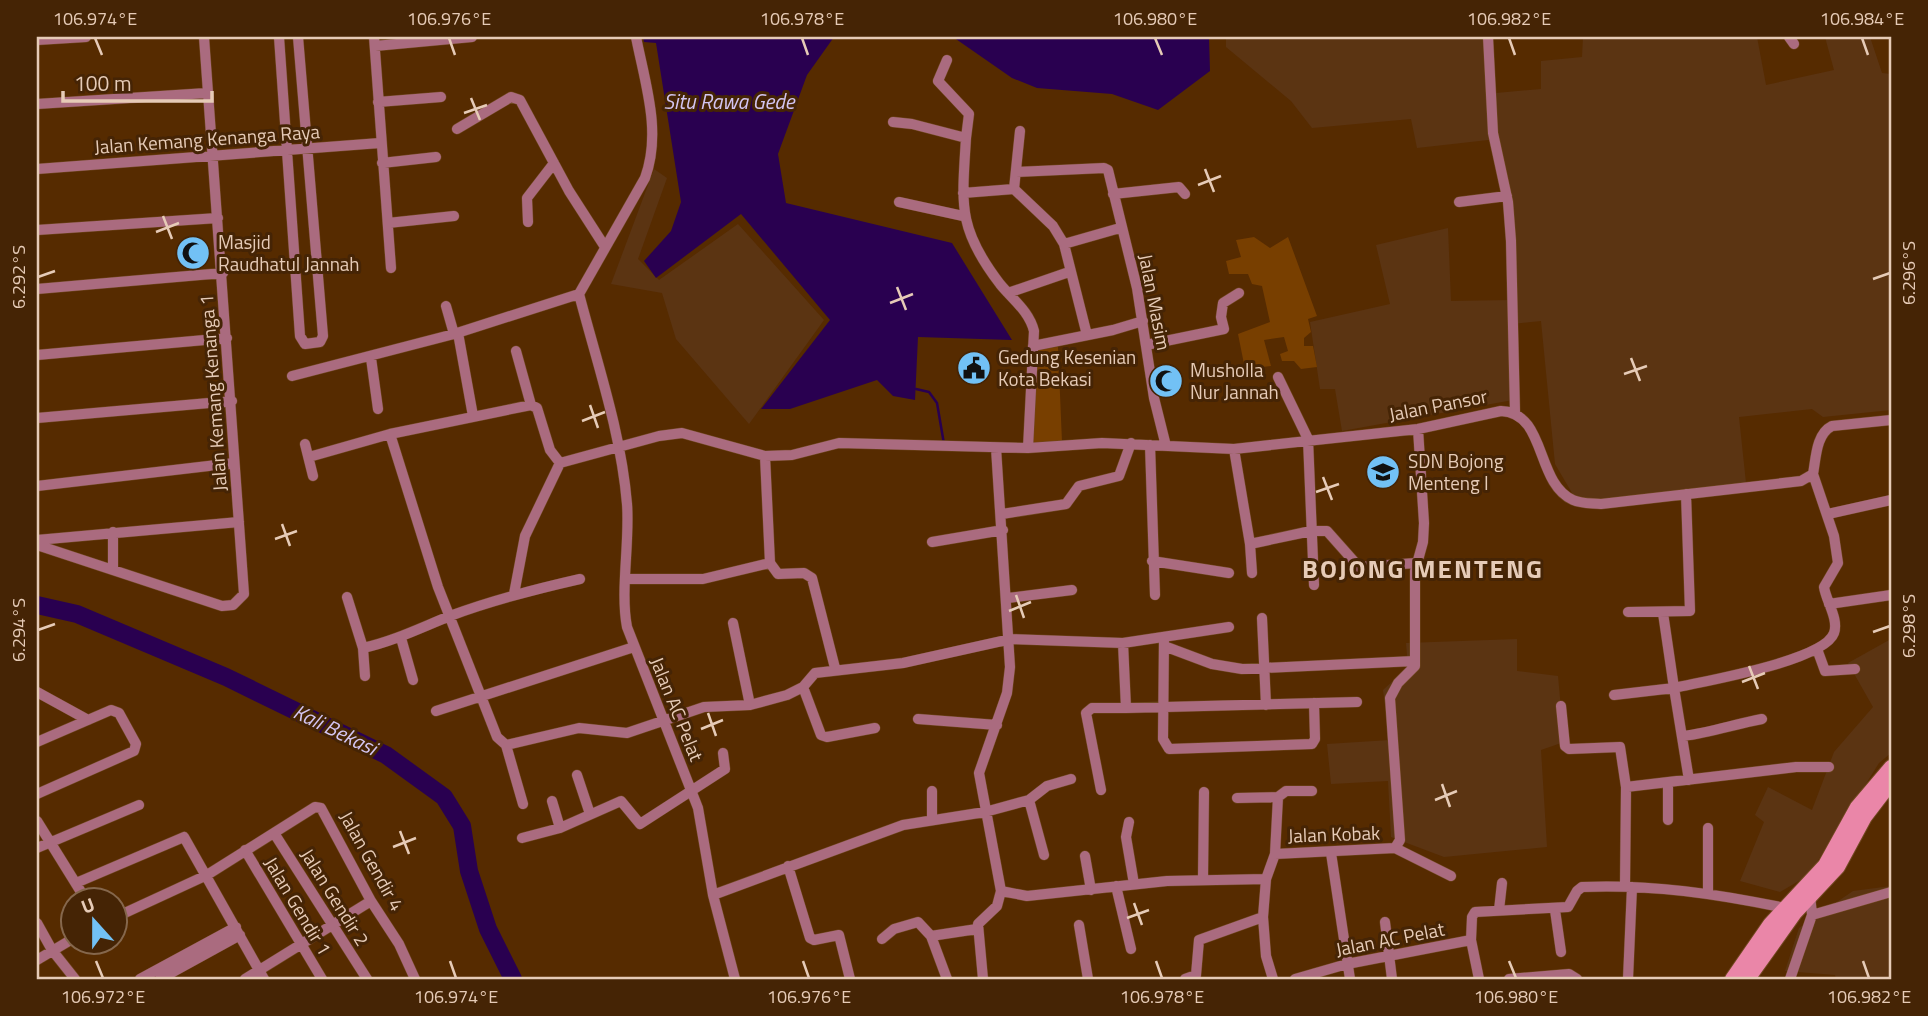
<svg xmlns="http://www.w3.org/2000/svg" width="1928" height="1016" font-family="'Titillium Web',sans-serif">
<rect width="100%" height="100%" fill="#562b00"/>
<path fill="#5b3412" d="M1226 37H1490L1496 93 1541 89V61L1582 57 1583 37H1757L1766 85 1834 70 1825 37H1870L1882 73 1891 74V410L1823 417 1812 409 1739 417 1746 483 1619 502 1575 498 1555 464 1541 321 1512 324 1513 400 1342 431 1335 389H1320L1310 322 1390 304 1376 245 1448 228 1451 301 1512 300 1510 206 1497 139 1417 148 1411 119 1312 128 1291 101 1226 47Z
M654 169 667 178 638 259 659 280 738 224 824 320 749 424 676 339 662 293 611 284Z
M1517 639V671L1558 676 1564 742 1541 750 1547 847 1444 857 1391 837 1388 781 1331 784 1327 744 1390 740 1383 690 1408 667 1406 643Z
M1891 639V753L1879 763 1809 875 1780 892 1740 881 1764 822 1755 815 1768 787 1812 810 1834 752 1873 707 1848 663Z
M1891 886V979H1836L1835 975 1785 971 1799 928 1853 891Z"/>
<path fill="#783f00" d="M1254 237 1270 248 1288 237 1317 316 1308 319 1311 332 1304 338V346H1313L1317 367 1301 369 1294 361H1282L1280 354 1288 351 1284 337 1264 340 1271 366 1245 369 1238 334 1270 322 1262 286 1252 284 1248 274H1229L1226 261 1241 257 1236 240Z
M1058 347 1062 442 1031 446 1037 348Z"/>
<path fill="#290050" d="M643 37H834L807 75 778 154 786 203 952 243 1012 340 918 337 915 400 893 396 877 380 790 409H761L830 320 741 214 656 278 644 261 671 231 681 202 656 43 644 42Z
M953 37H1209L1210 71 1158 110 1112 94 1037 88 1012 78Z"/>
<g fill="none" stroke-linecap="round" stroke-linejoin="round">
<path stroke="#290050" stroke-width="2.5" d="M916 389 929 392 937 403 944 444"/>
<path stroke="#290050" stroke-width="18" d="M37 605 77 614 226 677 386 755 444 797 462 826 469 871 488 929 513 979"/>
<g stroke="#704821" stroke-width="11">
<path id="street" d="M279 37 300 336 305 344 320 342 323 336 298 37
M374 37 391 268
M636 37C645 83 662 132 645 178L579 294C597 363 621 432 627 504 630 542 620 591 627 627L698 808 713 895 735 979
M1488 37 1493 133 1508 202 1511 241 1515 412
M1789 37 1794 44
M37 40 86 37
M375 46 472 37
M947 60 938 81 969 114 966 138
M378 102 441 97
M37 104 207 93
M893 122 912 124 966 138C962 205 957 228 1000 284 1013 300 1029 311 1034 331L1028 448
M457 129 511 97 520 100 569 191 605 247
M382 163 436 157
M37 169 380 143
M1016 172 1104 168 1108 170 1137 288 1154 398 1166 446
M1014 189 1053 226 1064 244 1087 335
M963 193 1014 189 1020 131
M1113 194 1179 187 1185 194
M899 202 963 216
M1459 202 1507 196
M528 222 527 198 554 163
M388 223 454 216
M37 230 218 218
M1064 244 1120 228
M37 289 223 273
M1008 293 1069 272
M446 306 454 334
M458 333 473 416
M1146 345 1224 329 1221 317 1223 303 1239 293
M1033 346 1113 330 1143 321
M516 351 531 405
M37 355 227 338
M371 358 378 409
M292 376 454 334 579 294
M1278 377 1308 439 1314 585
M37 418 232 401
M305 444 313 476
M1150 445 1155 595
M1234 449 1250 544 1311 531H1327L1359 567 1416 563
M765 456 770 563 778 574 804 573 812 578 835 668
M309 457 390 434
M37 486 234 463
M1002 514 1066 504 1079 486 1119 476 1131 443
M1828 514 1891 500
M37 540 239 522
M932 542 1003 530
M1250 544 1252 573
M37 545 222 606 233 605 244 594 204 37
M1152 561 1229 573
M113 569V532
M627 579H703L770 563
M514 594 525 536 560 463
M347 597 363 648C394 641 420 628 450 616 492 600 536 589 580 579
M1008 598 1072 590
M1829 604 1891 595
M1628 612 1690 611 1686 494
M1262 618 1266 705
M733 623 750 705
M1164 637 1163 739 1169 749 1312 744 1315 739 1314 703
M401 638 413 680
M1164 646 1212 664 1242 669 1415 661
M363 648 365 676
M1817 649 1825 671 1855 669
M803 687 815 673 903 663 1011 639 1123 643 1229 627
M37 692 88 720
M1614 695 1674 688 1663 613
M1561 706 1565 746 1569 749 1620 747 1626 787
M1126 708 1357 702
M436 711 634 647
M918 719 997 725
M1683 736C1710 733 1735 724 1762 719
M37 742 111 710 119 713 136 744 134 751 37 794
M506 745 579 728 627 733 704 707 750 705 787 695 803 687 821 735 827 737 875 728
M577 775 590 814
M1689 780 1674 688C1704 681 1824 661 1834 633 1839 619 1826 601 1824 587L1838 563 1834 536 1813 474
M1668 783V820
M1101 790 1086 713 1092 708H1126L1123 643
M1237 798 1278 797
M1029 800 1044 855
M552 801 560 828
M523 804 506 745 497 737 438 587 390 434 531 405 537 408 550 450 560 463 659 436 682 433 765 456 792 455 839 443 1028 448 1102 443 1234 449 1418 429 1501 411C1547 413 1535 483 1573 500 1582 504 1592 503 1601 504L1801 481 1813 474C1816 458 1816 434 1832 426L1891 420
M932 820V791
M37 821 86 900
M1129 822 1126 837 1134 884
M274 833 367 979
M522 838 560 828 621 801 640 824 725 769 723 753
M37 848 139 805
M1395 848 1400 840 1390 698 1398 683 1415 666V571L1423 542 1424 523 1418 429
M1395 848 1451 876
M245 850 322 979
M1331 853 1350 979
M1275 854 1395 848
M1085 856 1091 890
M788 866 810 938 814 940 839 935 850 979
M1203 878 1204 792
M76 883 184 837 264 979
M1116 886 1131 949
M1625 886 1626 787 1796 767H1829
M1001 891 1027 896 1167 881 1266 879
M1708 894V828
M713 895 903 825 985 812 1029 800 1047 786 1071 779
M1499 910 1502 883
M1555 910 1561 952
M1812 915 1891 892
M116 917 207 875 315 807 321 808 371 901 399 944 415 979
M1385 922 1392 979
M37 923 52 950 75 979
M1079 925 1088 979
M882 939 894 929 918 922 931 936
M1471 940 1479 979
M37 960 74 938
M140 979 236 927
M160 979 240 935
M245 979 371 901
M947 979 931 936 977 929
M983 979 978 924 997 906 1001 891 979 773 1007 693 1010 667 996 448
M1185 979 1196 975 1199 940 1263 917
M1273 979 1266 956 1263 917 1266 879 1275 854 1278 797 1286 791H1312
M1295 979 1347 964 1471 940 1472 917 1475 912 1568 907 1577 891 1582 887C1651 884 1718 894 1785 908
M1509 979 1569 974 1577 979
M1628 979 1632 887
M1790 979 1812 915 1810 894"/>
</g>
<g stroke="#704821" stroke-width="16">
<path id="secondary" d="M1732 979 1770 924 1825 865 1857 807 1891 767
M1748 979 1795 913 1838 867 1865 817 1891 783"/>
</g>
<use href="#street" stroke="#aa6b7f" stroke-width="10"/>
<use href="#secondary" stroke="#ea86a8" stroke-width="14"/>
</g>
<path fill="none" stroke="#e6cbb7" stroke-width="2.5" d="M95 38 102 55M449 38 455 55M802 38 808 55M1155 38 1162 55M1509 38 1515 55M1862 38 1868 55M471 98 480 120M464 113 487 105M1205 169 1214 192M1198 185 1221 176M163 216 172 239M156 232 179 223M38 277 55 271M1873 279 1890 273M897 287 906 310M890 303 913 294M1631 358 1640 381M1624 374 1647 366M590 405 598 428M582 421 605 412M1323 477 1332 500M1316 492 1339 484M282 524 290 546M275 539 297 531M1016 595 1024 618M1009 611 1031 602M38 630 55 624M1873 632 1890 626M1749 666 1758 689M1742 682 1765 673M708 713 716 736M701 729 723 720M1442 784 1450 807M1435 800 1457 791M400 831 409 854M393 847 416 838M1134 903 1142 925M1127 918 1149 910M96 961 103 978M450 961 456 978M803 961 809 978M1156 961 1162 978M1509 961 1516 978M1863 961 1869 978"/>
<defs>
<g id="mosque-disc" transform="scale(1.75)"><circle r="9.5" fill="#72c1f5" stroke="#452405"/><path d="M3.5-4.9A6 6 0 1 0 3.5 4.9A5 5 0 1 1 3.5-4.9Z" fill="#111"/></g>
<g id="civic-disc" transform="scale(1.75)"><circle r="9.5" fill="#72c1f5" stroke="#452405"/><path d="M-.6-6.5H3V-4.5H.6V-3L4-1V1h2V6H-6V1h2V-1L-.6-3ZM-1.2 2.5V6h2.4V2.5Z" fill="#111"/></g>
<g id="school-disc" transform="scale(1.75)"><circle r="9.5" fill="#72c1f5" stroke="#452405"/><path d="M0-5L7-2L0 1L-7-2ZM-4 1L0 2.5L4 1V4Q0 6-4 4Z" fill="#111"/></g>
</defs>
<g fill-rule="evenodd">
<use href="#mosque-disc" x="193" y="253"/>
<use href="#civic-disc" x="974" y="368"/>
<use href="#mosque-disc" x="1166" y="381"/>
<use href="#school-disc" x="1383" y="472"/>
</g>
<g text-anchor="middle" stroke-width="6" stroke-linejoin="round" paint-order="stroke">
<g font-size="19" fill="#e6cbb7" stroke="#452405">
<text transform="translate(207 139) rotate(-4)" y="7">Jalan Kemang Kenanga Raya</text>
<text transform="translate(1155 302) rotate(79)" y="7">Jalan Masim</text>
<text transform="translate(213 393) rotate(-94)" y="7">Jalan Kemang Kenanga 1</text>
<text transform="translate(1438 405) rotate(-11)" y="7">Jalan Pansor</text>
<text transform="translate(677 709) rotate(68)" y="7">Jalan AC Pelat</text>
<text transform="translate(1334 834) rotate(-2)" y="7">Jalan Kobak</text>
<text transform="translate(372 861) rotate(61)" y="7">Jalan Gendir 4</text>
<text transform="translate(335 897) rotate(58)" y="7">Jalan Gendir 2</text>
<text transform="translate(298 906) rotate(59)" y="7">Jalan Gendir 1</text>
<text transform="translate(1390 939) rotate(-11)" y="7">Jalan AC Pelat</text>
</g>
<g font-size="19" fill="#e6cbb7" stroke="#452405" text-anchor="start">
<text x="218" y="249">Masjid<tspan x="218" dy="22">Raudhatul Jannah</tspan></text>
<text x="998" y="364">Gedung Kesenian<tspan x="998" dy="22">Kota Bekasi</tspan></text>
<text x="1190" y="377">Musholla<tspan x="1190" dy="22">Nur Jannah</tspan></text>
<text x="1408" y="468">SDN Bojong<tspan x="1408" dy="22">Menteng I</tspan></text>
</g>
<g font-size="21" font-style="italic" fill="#d3c5f2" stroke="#452405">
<text x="729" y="109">Situ Rawa Gede</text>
<text transform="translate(335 730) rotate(26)" y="7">Kali Bekasi</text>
</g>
<g font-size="26" font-weight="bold" letter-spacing="2" fill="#e6cbb7" stroke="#452405">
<text x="1423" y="578">BOJONG MENTENG</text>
</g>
</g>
<rect width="1928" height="1016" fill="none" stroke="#452405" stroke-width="77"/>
<g transform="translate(94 921) rotate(339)"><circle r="33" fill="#452405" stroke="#85674c" stroke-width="2"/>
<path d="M0-5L12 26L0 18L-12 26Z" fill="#72c1f5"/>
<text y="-10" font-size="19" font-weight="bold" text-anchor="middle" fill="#e6cbb7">U</text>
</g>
<path d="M63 91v10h149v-10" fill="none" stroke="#e6cbb7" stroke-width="3.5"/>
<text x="74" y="91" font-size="21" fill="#e6cbb7" stroke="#452405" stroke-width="5" paint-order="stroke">100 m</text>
<rect x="38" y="38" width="1852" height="940" fill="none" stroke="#e6cbb7" stroke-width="2.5"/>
<g font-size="18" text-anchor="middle" fill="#e6cbb7">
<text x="95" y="25">106.974°E</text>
<text x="449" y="25">106.976°E</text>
<text x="802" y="25">106.978°E</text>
<text x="1155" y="25">106.980°E</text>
<text x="1509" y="25">106.982°E</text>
<text x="1862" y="25">106.984°E</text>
<text transform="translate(1909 273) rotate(-90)" y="6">6.296°S</text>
<text transform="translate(19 277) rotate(-90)" y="6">6.292°S</text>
<text transform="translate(1909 626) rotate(-90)" y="6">6.298°S</text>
<text transform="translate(19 630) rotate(-90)" y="6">6.294°S</text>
<text x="103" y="1003">106.972°E</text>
<text x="456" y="1003">106.974°E</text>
<text x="809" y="1003">106.976°E</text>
<text x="1162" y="1003">106.978°E</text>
<text x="1516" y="1003">106.980°E</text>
<text x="1869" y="1003">106.982°E</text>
</g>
</svg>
